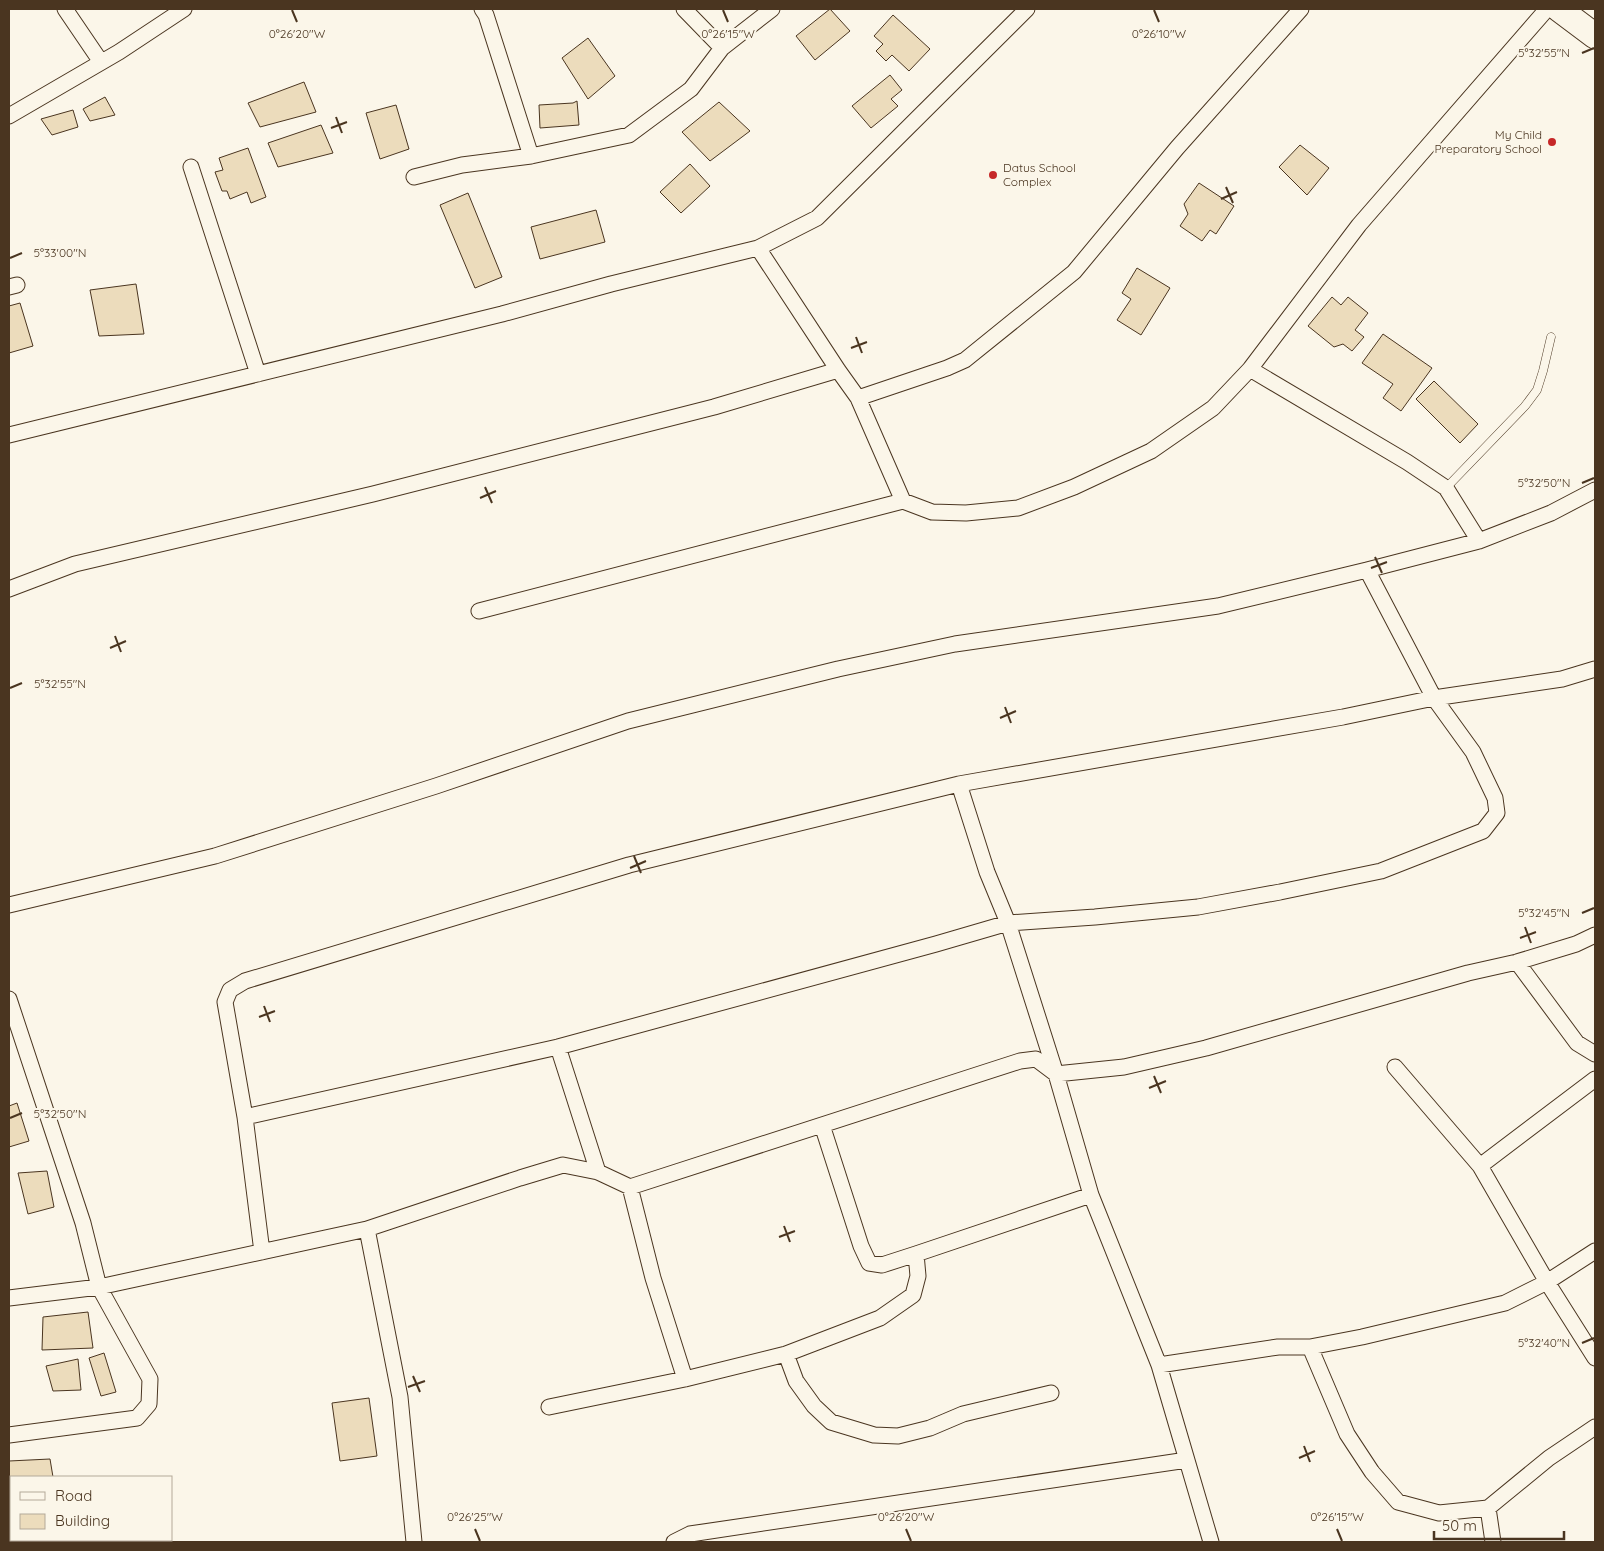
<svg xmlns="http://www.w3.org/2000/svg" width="1604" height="1551" font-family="Quicksand,sans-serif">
<rect width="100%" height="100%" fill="#fbf6e9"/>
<path fill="#ecdcbc" stroke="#4a3520" d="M830 9 850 31 815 60 796 36Z
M893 15 930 49 909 71 892 55 886 61 876 51 883 44 874 36Z
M588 38 615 76 588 99 562 58Z
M890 75 902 90 891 99 898 106 871 128 852 106Z
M304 82 316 112 260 127 248 103Z
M105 97 115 115 90 121 83 109Z
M577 101 579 125 540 128 539 105 573 103Z
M719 102 750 131 710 161 682 132Z
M396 105 409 149 380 159 366 113Z
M73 110 78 127 52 135 41 119Z
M321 125 333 153 278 167 268 143Z
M1300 145 1329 168 1307 195 1279 167Z
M248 148 266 197 251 203 247 192 230 199 227 191H222L215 172 223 170 219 158Z
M690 164 710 186 681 213 660 192Z
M1199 183 1234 206 1216 234 1210 230 1202 241 1180 226 1188 214 1184 204Z
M468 193 502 277 475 288 440 205Z
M596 210 605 242 540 259 531 227Z
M1137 268 1170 288 1141 335 1117 320 1131 299 1122 293Z
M136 284 144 334 99 336 90 290Z
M1332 297 1341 305 1348 297 1368 313 1355 330 1364 337 1352 351 1343 344 1334 347 1308 326Z
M20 303 33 346 9 353V306Z
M1383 334 1432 368 1401 411 1383 398 1393 384 1362 363Z
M1434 381 1478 424 1460 443 1416 399Z
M17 1103 29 1141 9 1147V1106Z
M47 1171 54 1207 28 1214 18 1173Z
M88 1312 93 1348 42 1350 43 1317Z
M104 1353 116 1392 101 1396 89 1358Z
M78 1359 81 1390 53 1391 46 1366Z
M369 1398 377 1456 340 1461 332 1403Z
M50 1459 53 1477H11V1502H10L9 1461Z"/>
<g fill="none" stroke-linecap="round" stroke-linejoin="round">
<g stroke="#4a3520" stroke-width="9">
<path id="service" d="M1446 488 1525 406 1537 390 1543 371 1551 337"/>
</g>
<g stroke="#4a3520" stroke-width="17">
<path id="minor" d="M65 9 101 62
M482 9 486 15 531 156
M684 9 722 48
M9 116 119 52 184 9
M191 167 258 374
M414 177 462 165 531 156 629 135 691 89 722 48 772 9
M9 287 17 285
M1250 369 1407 462 1446 488 1479 541
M858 398 947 368 965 360 1074 272 1177 148 1301 9
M9 435 502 314 611 284 758 248 817 218 1027 9
M903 501 932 512 966 513 1018 508 1074 487 1151 451 1213 408 1250 369 1359 225 1547 9
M9 589 75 564 373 494 714 407 838 370
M479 611 903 501 858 398 838 370 758 248
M959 784 987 872 1008 923 1056 1074 1091 1195 1159 1365 1211 1542
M9 905 215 856 436 786 628 721 838 669 955 644 1218 606 1367 570 1479 541 1551 513 1595 490
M1517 962 1577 1043 1595 1054
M9 999 83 1223 99 1287 150 1379 149 1404 137 1418 9 1435
M558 1047 598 1172
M1395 1067 1480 1166 1547 1282 1595 1358
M245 1117 558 1047 936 944 1008 923 1095 917 1198 907 1280 892 1381 871 1483 831 1497 813 1495 798 1473 752 1434 698 1367 570
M822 1125 861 1246 869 1263 882 1265 916 1254 1091 1195
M1480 1166 1595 1079
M630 1187 653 1278 685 1379
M367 1229 400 1397 414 1542
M262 1252 245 1117 225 1002 230 990 245 981 629 865 959 784 1343 717 1434 698 1562 679 1595 669
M9 1298 99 1287 367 1229 520 1178 563 1165 598 1172 630 1187 1020 1061 1036 1059 1056 1074 1124 1067 1206 1048 1468 973 1517 962 1576 944 1595 935
M1310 1347 1347 1434 1372 1472 1398 1502 1439 1513 1488 1508
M786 1354 796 1381 814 1406 831 1422 874 1435 898 1436 930 1428 963 1414 1051 1393
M1159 1365 1278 1347H1310L1362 1337 1505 1303 1547 1282 1595 1251
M549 1407 685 1379 786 1354 880 1318 913 1295 918 1276 916 1254
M674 1542 690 1534 1187 1460
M1493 1542 1488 1508 1549 1458 1595 1427"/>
</g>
<g stroke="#4a3520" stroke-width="27">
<path id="primary" d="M1559 9 1595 36"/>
</g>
<use href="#service" stroke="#fbf6e9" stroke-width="8"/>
<use href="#minor" stroke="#fbf6e9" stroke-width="15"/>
<use href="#primary" stroke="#fbf6e9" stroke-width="25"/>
</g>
<path fill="none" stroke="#4a3520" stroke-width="2" d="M292 10 297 22M723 10 728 22M1154 10 1159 22M1582 53 1594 48M336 117 342 133M331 128 347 122M1226 187 1233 203M1221 199 1237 192M10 258 22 253M856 337 862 353M851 348 867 342M1582 483 1594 478M485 487 492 503M480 498 496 491M1375 557 1382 573M1371 568 1387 562M115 636 121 652M110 648 126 641M10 688 22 683M1005 707 1011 723M1000 718 1016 711M634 856 641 873M630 868 646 861M1582 913 1594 908M1525 927 1531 943M1520 938 1536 932M264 1006 270 1022M259 1017 275 1011M1154 1076 1161 1093M1149 1088 1166 1081M10 1118 22 1113M784 1226 790 1242M779 1237 795 1231M1582 1343 1594 1338M413 1376 420 1392M408 1387 425 1381M1304 1446 1310 1462M1299 1458 1315 1451M475 1529 480 1541M906 1529 911 1541M1337 1529 1342 1541"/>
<g fill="#c62828" stroke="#fbf6e9" stroke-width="2">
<circle cx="1552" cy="142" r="5"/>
<circle cx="993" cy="175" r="5"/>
</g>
<g text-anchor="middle" stroke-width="4" stroke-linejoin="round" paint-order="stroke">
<g font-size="12" fill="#4a3520" stroke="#fbf6e9" text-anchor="end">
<text x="1542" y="139">My Child<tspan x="1542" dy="14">Preparatory School</tspan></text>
<text x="1003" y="172" text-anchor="start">Datus School<tspan x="1003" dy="14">Complex</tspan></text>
</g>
</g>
<g font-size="12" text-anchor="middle" fill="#4a3520" stroke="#fbf6e9" stroke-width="4" stroke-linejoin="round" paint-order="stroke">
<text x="297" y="38">0°26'20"W</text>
<text x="728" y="38">0°26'15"W</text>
<text x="1159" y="38">0°26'10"W</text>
<text x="1544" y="57">5°32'55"N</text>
<text x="60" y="257">5°33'00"N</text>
<text x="1544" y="487">5°32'50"N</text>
<text x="60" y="688">5°32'55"N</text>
<text x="1544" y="917">5°32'45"N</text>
<text x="60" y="1118">5°32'50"N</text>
<text x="1544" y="1347">5°32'40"N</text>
<text x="475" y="1521">0°26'25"W</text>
<text x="906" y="1521">0°26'20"W</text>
<text x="1337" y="1521">0°26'15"W</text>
</g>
<rect width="1604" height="1551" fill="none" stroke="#4a3520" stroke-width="20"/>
<rect x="10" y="1476" width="162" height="65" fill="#fbf6e9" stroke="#b4a999"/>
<rect x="20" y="1492" width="25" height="8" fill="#fbf6e9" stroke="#b4a999"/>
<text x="55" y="1501" font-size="15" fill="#4a3520">Road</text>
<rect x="20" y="1514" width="25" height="15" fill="#ecdcbc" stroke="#b4a999"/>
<text x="55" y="1526" font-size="15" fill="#4a3520">Building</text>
<path d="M1434 1531v8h130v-8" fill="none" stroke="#4a3520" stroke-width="2.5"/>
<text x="1442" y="1531" font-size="15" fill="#4a3520" stroke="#fbf6e9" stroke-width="4" paint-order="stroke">50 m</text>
</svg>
